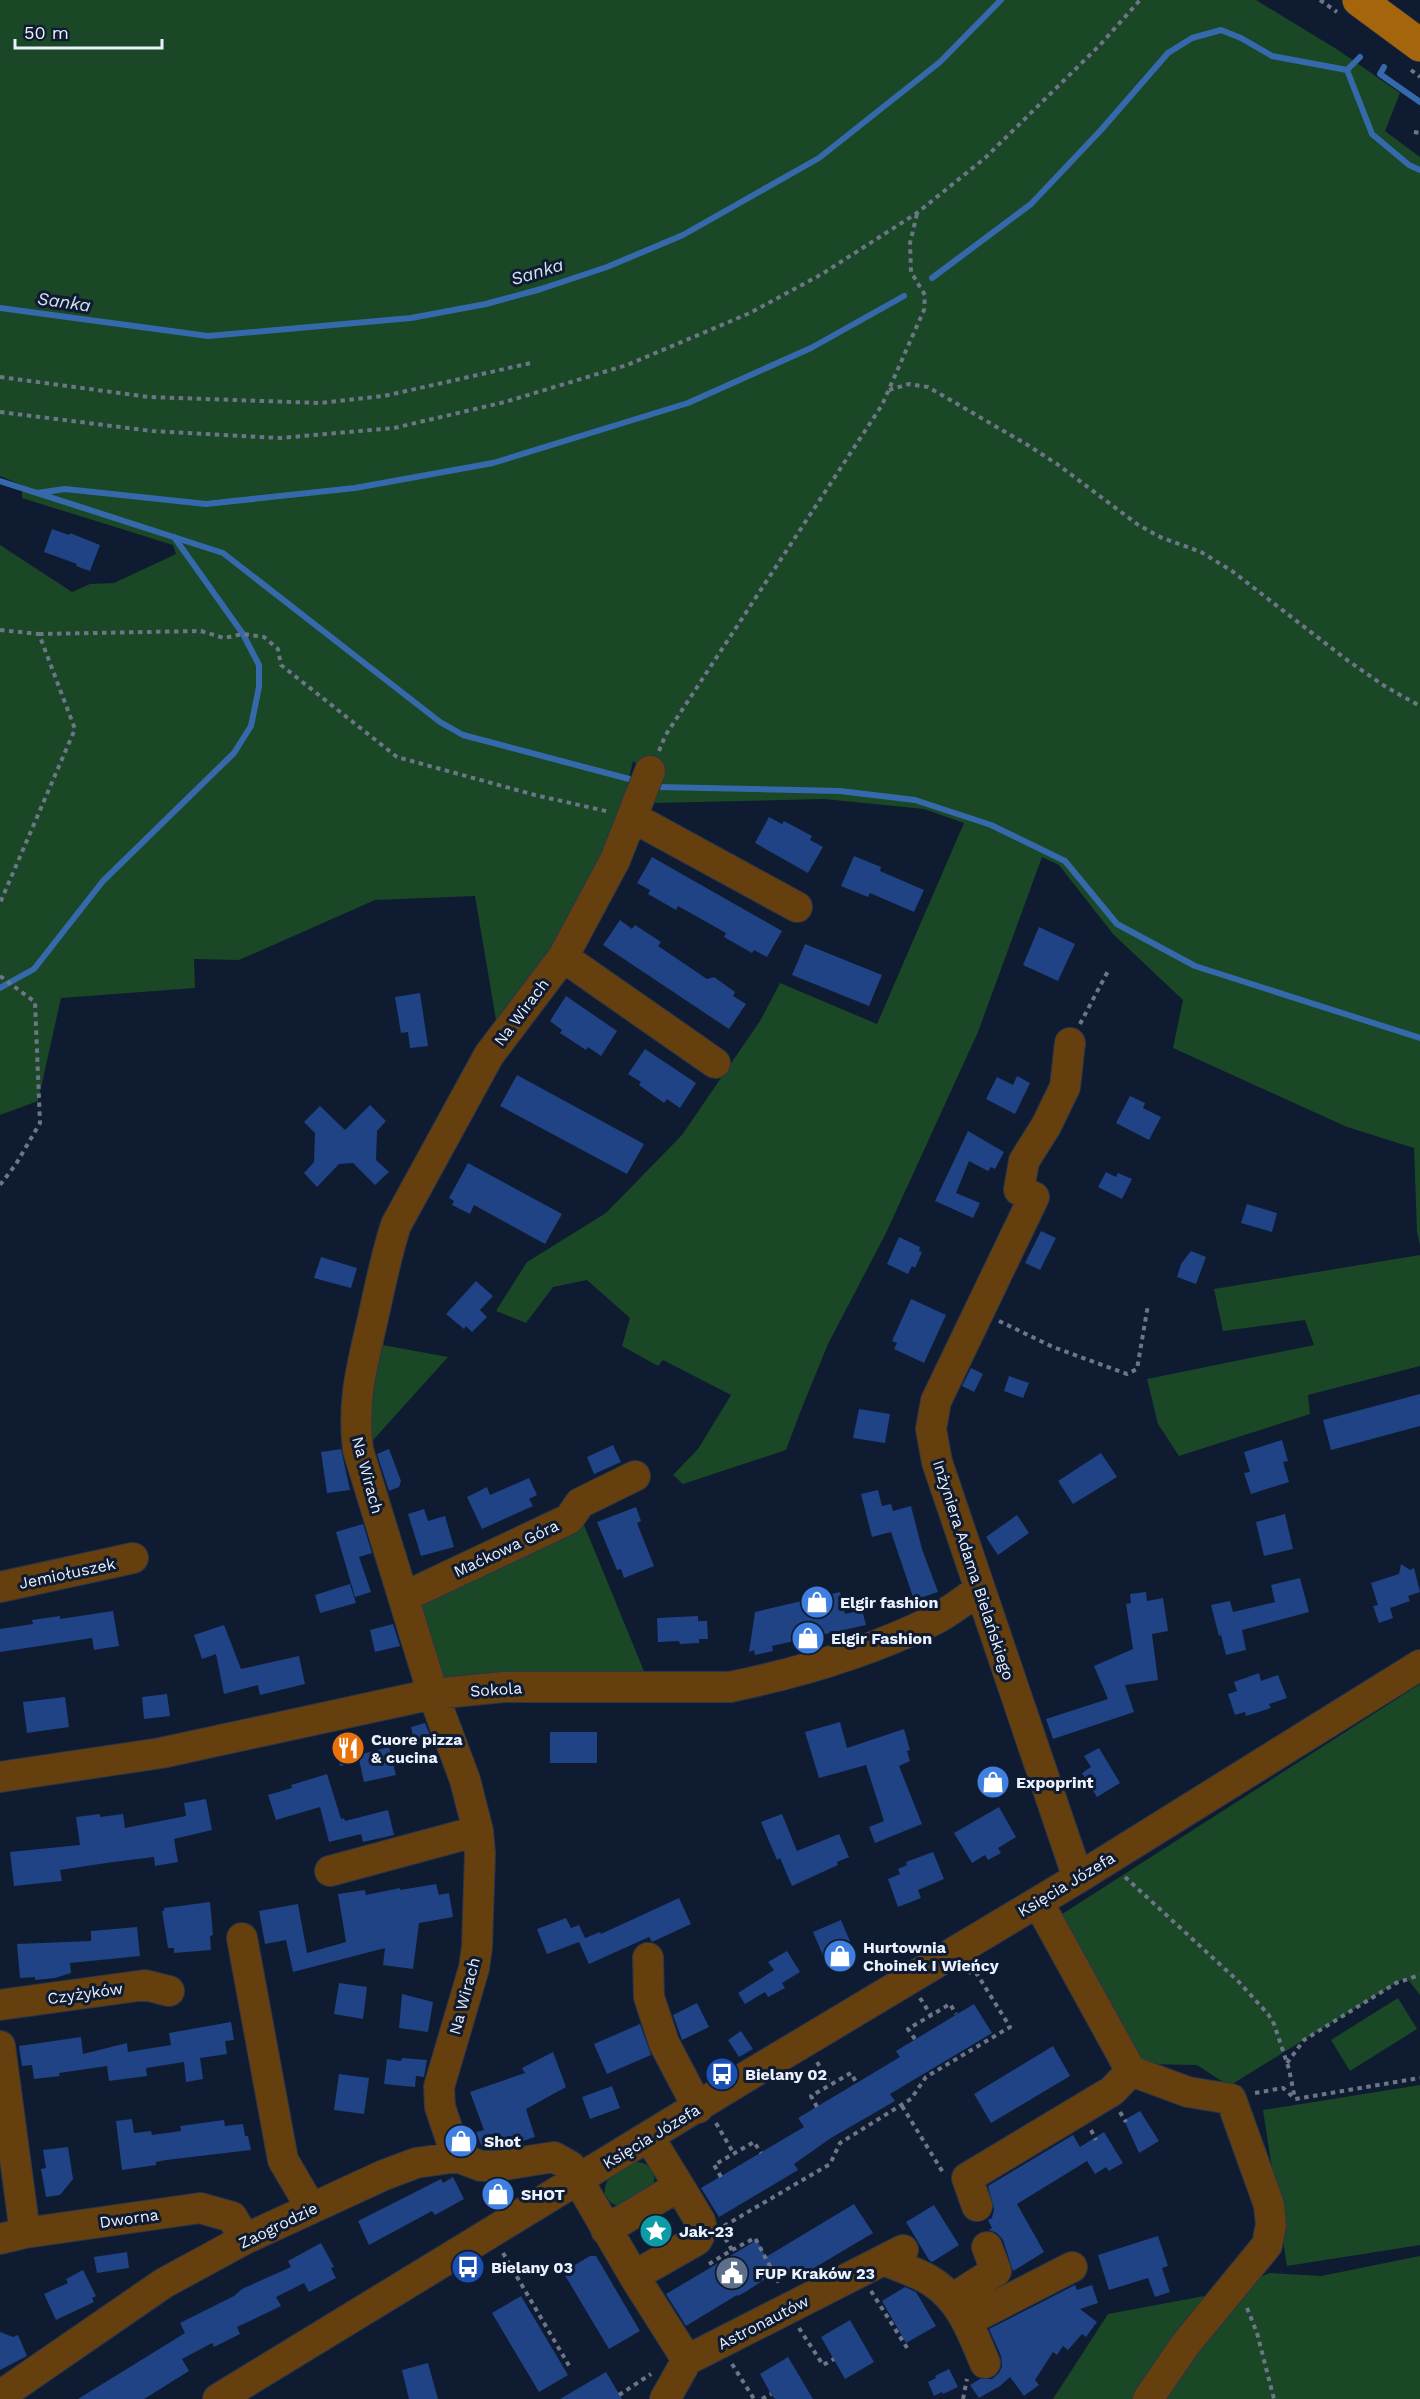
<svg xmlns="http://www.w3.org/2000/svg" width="1420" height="2399" font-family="'Work Sans',sans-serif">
<rect width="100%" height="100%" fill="#0f1b31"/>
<path fill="#1a4726" d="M0 0H1256L1338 50 1400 93 1385 131 1420 157V1245L1417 1232 1414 1148 1347 1127 1173 1048 1183 1000 1113 934 1059 865 1042 857 978 1032 886 1233 828 1344 801 1410 786 1450 683 1484 673 1475 698 1449 731 1395 663 1360 658 1366 622 1346 630 1318 587 1280 553 1287 526 1323 496 1311 527 1262 606 1213 682 1135 760 1021 780 983 877 1024 964 823 924 809 824 799 652 803 658 780 633 761 611 858 564 940 497 1026 475 896 375 900 239 960 194 959 195 988 61 998 38 1101 0 1115V545L72 592 90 584 114 583 176 554 173 545 22 498V485L0 476Z
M1420 1255V1366L1308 1395 1310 1414 1179 1456 1158 1424 1147 1379 1314 1345 1305 1320 1223 1331 1214 1289Z
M372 1343 448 1357 365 1449Z
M582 1520 648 1681 441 1684 418 1612 426 1593Z
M1420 1684V1995L1406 1977 1229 2086 1197 2065 1135 2064 1056 1918Z
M1398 1998 1417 2029 1350 2071 1331 2040Z
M1420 2085V2245L1287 2266 1263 2110Z
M638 2162C645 2163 651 2166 653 2172 661 2191 632 2200 620 2207L611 2203 605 2195C602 2176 622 2166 638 2162Z
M1420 2256V2399H1053L1108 2314 1215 2294 1270 2273 1321 2276Z"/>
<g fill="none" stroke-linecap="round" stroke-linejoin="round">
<path stroke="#3669ac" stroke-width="6" d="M1384 67 1380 74 1420 102
M1347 70 1360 57
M932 278 1031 204 1101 130 1168 53 1192 38 1221 30 1241 38 1272 56 1347 70 1372 134 1409 165 1420 170
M0 308 208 336 411 318 486 304 541 289 607 267 683 235 819 158 940 62 1001 0
M0 481 223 553 440 722 463 735 633 780
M37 493 65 489 206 504 355 488 493 463 688 403 811 348 904 296
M657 787 840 791 915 800 991 825 1065 861 1117 924 1195 966 1420 1038
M0 988 34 969 103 881 234 753 251 726 259 687V665L243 634 174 537"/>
</g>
<path fill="#1f4385" d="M52 529 69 535 70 533 100 545 90 571 76 566 77 564 44 552Z
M769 817 782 824 784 821 812 836 810 840 823 847 808 873 755 843Z
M854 856 881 867 880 871 924 890 914 912 870 893 868 897 841 886Z
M652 857 782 931 767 957 754 950 752 953 724 937 726 933 678 906 676 910 648 894 650 890 637 883Z
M620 920 632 929 635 925 661 942 658 946 707 979 714 977 735 992 733 996 746 1004 729 1029 603 945Z
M1039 927 1075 944 1058 981 1023 965Z
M805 944 882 975 869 1006 792 975Z
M420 993 428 1046 410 1048 408 1032 401 1033 395 997Z
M566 996 617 1031 601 1056 588 1047 586 1050 560 1033 562 1030 550 1021Z
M645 1049 696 1083 680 1108 667 1099 664 1103 639 1085 641 1082 628 1074Z
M517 1075 644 1144 627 1174 500 1106Z
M1017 1076 1030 1083 1015 1114 986 1099 997 1077 1013 1085Z
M1130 1096 1145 1103 1143 1108 1161 1117 1149 1140 1116 1123Z
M370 1105 386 1121 377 1131 376 1160 389 1172 375 1185 353 1163 339 1164 317 1187 304 1173 314 1162 315 1133 304 1122 320 1106 345 1130Z
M968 1131 1004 1152 995 1169 991 1167 988 1171 969 1161 956 1193 980 1203 973 1218 935 1201Z
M468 1163 562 1214 545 1244 474 1205 470 1214 452 1205 454 1201 449 1198Z
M1106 1172 1116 1177 1118 1173 1132 1179 1122 1199 1098 1187Z
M1247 1204 1277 1213 1272 1232 1241 1223Z
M1041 1231 1056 1238 1040 1270 1025 1263Z
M899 1237 920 1247 919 1251 922 1252 915 1268 912 1266 908 1274 887 1264Z
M1191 1251 1206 1257 1196 1284 1177 1277 1181 1264Z
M321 1257 357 1268 351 1288 314 1278Z
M476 1281 493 1296 480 1310 487 1317 472 1332 466 1326 464 1329 446 1314Z
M911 1299 946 1315 924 1363 894 1349 897 1343 892 1341Z
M971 1368 983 1374 974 1392 962 1386Z
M1009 1376 1029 1383 1023 1398 1004 1391Z
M1420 1394V1426L1331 1450 1323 1420Z
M859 1409 890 1414 885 1443 853 1438Z
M1282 1440 1288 1461 1283 1462 1289 1482 1251 1494 1244 1473 1250 1472 1244 1452Z
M613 1445 621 1462 594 1474 587 1457Z
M341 1449 350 1490 327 1493 321 1452Z
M389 1449 401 1481 399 1487 389 1491 377 1454Z
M1101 1453 1117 1477 1073 1504 1058 1481Z
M529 1478 537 1495 529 1499 533 1506 482 1529 467 1497 487 1487 490 1495Z
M878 1490 882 1506 891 1504 893 1511 911 1506 922 1549 938 1592 914 1600 891 1532 872 1537 861 1494Z
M636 1507 641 1521 637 1523 654 1566 624 1578 621 1569 617 1570 597 1522Z
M424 1509 428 1521 445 1516 454 1547 421 1556 408 1514Z
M1285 1514 1293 1549 1264 1556 1256 1522Z
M1017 1515 1029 1533 998 1555 986 1537Z
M363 1524 372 1553 359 1557 371 1592 355 1597 336 1532Z
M1401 1564 1410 1570 1414 1568 1420 1592 1408 1596 1410 1601 1390 1608 1393 1618 1379 1623 1373 1606 1378 1605 1371 1583 1399 1574Z
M1300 1578 1309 1612 1242 1630 1246 1650 1226 1655 1221 1635 1219 1636 1211 1605 1230 1601 1233 1612 1275 1602 1271 1585Z
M350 1584 356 1603 320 1613 315 1595Z
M840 1592 845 1614 862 1610 866 1625 772 1646 773 1651 755 1655 754 1650 749 1652 755 1612Z
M1146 1592 1147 1601 1163 1598 1168 1631 1152 1634 1158 1680 1125 1685 1134 1712 1053 1739 1046 1719 1108 1699 1094 1666 1133 1649 1126 1604 1131 1603 1130 1594Z
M113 1611 119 1646 94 1650 92 1638 0 1652V1629L33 1624 32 1620 60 1616V1619Z
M698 1616V1621H707L708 1639H699V1643L680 1644 679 1641 658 1642 657 1618Z
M393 1624 400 1646 375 1652 370 1630Z
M224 1625 241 1669 299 1656 305 1684 260 1695 258 1685 224 1694 216 1654 202 1659 194 1635Z
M1259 1673 1261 1681 1278 1675 1287 1698 1269 1704 1271 1708 1246 1716 1245 1712 1235 1715 1228 1694 1237 1691 1234 1682Z
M167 1694 170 1716 144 1719 142 1697Z
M65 1697 69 1727 27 1733 23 1702Z
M840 1722 847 1748 904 1729 910 1750 907 1751 910 1761 899 1766 922 1824 875 1843 869 1827 884 1821 866 1765 819 1778 805 1732Z
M425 1723 432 1740 415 1745 411 1727Z
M550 1732H597V1763H550Z
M353 1738 358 1762 340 1766 336 1742Z
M389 1747 396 1775 364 1782 358 1755Z
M1099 1748 1120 1783 1097 1797 1082 1773 1091 1767 1084 1756Z
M327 1774 341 1819 344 1818 345 1821 388 1810 394 1835 363 1842 361 1834 329 1842 320 1807 276 1820 268 1795 292 1788 291 1785Z
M206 1799 212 1830 174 1839 178 1862 155 1866 154 1857 106 1863 60 1870 62 1881 14 1886 10 1852 80 1845 76 1817 100 1814V1817L123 1814 125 1828 186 1816 184 1803Z
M999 1807 1016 1837 998 1848 1001 1853 988 1860 985 1855 972 1863 954 1833Z
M782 1814 797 1851 839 1834 849 1857 837 1862 838 1865 792 1886 780 1858 777 1860 761 1822Z
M933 1852 944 1879 918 1890 921 1898 898 1907 888 1879 900 1874 898 1869 907 1865 906 1862Z
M436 1884 439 1895 449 1893 453 1917 419 1923 413 1969 383 1965 385 1948 293 1972 286 1940 265 1944 259 1911 298 1904 307 1953 346 1942 338 1894 365 1890 366 1895 400 1888V1890Z
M679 1898 691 1924 652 1942 649 1937 589 1964 579 1942 547 1954 537 1929 566 1918 571 1928 579 1925 585 1938 600 1932 601 1934Z
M210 1902 213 1935 210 1936 211 1950 174 1953V1948H168L162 1911H164V1908Z
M841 1920 852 1946 824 1958 813 1932Z
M137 1927 140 1956 70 1963 71 1973 55 1978 35 1980V1977L20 1978 17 1944 91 1941V1931Z
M787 1951 800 1972 782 1983 785 1988 768 1997 765 1992 745 2004 738 1993 774 1970 768 1962Z
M339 1983 367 1987 363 2019 334 2014Z
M402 1994 433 2002 428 2032 399 2028Z
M697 2003 709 2027 682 2040 673 2015Z
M974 2004 992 2033 890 2094 895 2101 831 2138 794 2164 798 2170 719 2217 701 2188 804 2127 798 2118 900 2057 896 2051Z
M231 2022 234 2040 225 2041 227 2054 200 2058 203 2079 186 2082 184 2062 146 2068 147 2076 109 2081 107 2066 59 2073 60 2076 34 2079 32 2065 22 2066 19 2046 81 2037 83 2054 127 2043 128 2052 171 2045 169 2033Z
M640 2024 651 2055 607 2074 594 2044Z
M741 2031 753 2049 739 2057 728 2040Z
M1053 2046 1070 2076 991 2123 974 2094Z
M553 2052 566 2087 526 2109 535 2137 504 2147 493 2149 491 2145 482 2148 476 2132 484 2130 470 2092 525 2073 522 2068Z
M402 2058 427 2060 424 2077 416 2076 415 2087 384 2084 387 2059 401 2061Z
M339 2074 369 2078 364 2114 334 2110Z
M612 2086 620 2108 590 2119 582 2097Z
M1140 2111 1159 2141 1139 2153 1124 2120Z
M132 2119 134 2133 151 2131 152 2135 181 2131 180 2126 224 2120 225 2126 243 2124 245 2136H248L251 2150 166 2160 156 2162V2165L122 2170 116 2121Z
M1104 2132 1123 2163 1109 2171 1106 2167 1095 2174 1087 2161 1017 2204 1044 2252 1013 2271 1003 2240 997 2233 989 2230 992 2228 988 2220 992 2218 994 2209 988 2186 1073 2135 1080 2147Z
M68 2147 73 2179 60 2195 46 2197 41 2169 46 2168 43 2150Z
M453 2177 464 2199 435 2215 432 2211 369 2245 358 2221 441 2179 443 2183Z
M508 2182 511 2190 507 2198 491 2205 484 2188 495 2183Z
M854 2204 873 2233 794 2280 785 2266 747 2291 738 2296 737 2295 686 2326 666 2294 757 2240 766 2257Z
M934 2205 959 2245 932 2262 929 2260 906 2222Z
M1158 2236 1168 2266 1162 2268 1170 2292 1155 2297 1148 2278 1109 2290 1098 2255Z
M321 2243 334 2267 331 2268 336 2278 309 2292 304 2283 276 2297 281 2306 237 2327 240 2334 214 2347 212 2343 182 2359 189 2371 144 2399H78L185 2333 180 2323 234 2296 242 2289 291 2267 288 2261Z
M127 2252 129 2268 97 2273 94 2257Z
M590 2256H596L640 2331 609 2349 563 2272Z
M83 2270 96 2296 92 2298 94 2302 56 2320 44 2294 68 2283 66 2279Z
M1075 2285 1077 2290 1092 2285 1098 2303 1080 2309 1097 2322 1086 2337 1082 2334 1068 2350 1063 2346 1057 2355 1053 2352 1035 2380 1039 2385 1024 2396 1010 2377 1000 2386 979 2398 970 2385 980 2379H992L999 2373 1002 2366 1001 2356 989 2329Z
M905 2287 916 2292 936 2326 906 2343 882 2301Z
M521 2296 568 2375 539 2392 492 2313Z
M850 2320 874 2362 845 2379 821 2337Z
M0 2332 13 2337 18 2335 27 2356 0 2370Z
M788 2357 813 2399H775L771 2394 760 2374Z
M428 2363 438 2399H409L402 2370Z
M949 2369 958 2387 943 2394 942 2392 934 2396 928 2382 936 2378 935 2376Z
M606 2372 622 2399H560Z"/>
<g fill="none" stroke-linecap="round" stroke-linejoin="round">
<g stroke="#29354a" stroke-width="32">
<path id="minor" d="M632 817 797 907
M563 957 715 1063
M1070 1043 1065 1087 1046 1126 1024 1161 1019 1190 1034 1197 936 1401 931 1429 937 1462 1078 1878
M0 1587 133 1558
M404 1597 569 1519 580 1503 635 1476
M0 1777 161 1753 433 1694 504 1687H730C798 1673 869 1652 932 1621 949 1613 964 1600 979 1590
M330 1871 478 1831
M1038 1902 1131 2071 1188 2092 1231 2099 1269 2205 1271 2225 1267 2245 1185 2345 1148 2399
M242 1938 283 2160 311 2208
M648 1958 649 1997 664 2043 698 2108
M0 2005 145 1985 169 1991
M0 2046 25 2233
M457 2157 440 2107 439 2087 474 1968 477 1947 480 1853 478 1831 465 1780 433 1694 358 1450C352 1400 362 1367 373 1318 380 1287 386 1255 396 1225L489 1055 563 957 615 860 650 771
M977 2206 967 2178 1112 2091 1131 2071
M606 2230 679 2186 649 2137
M0 2239 25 2233 200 2208 232 2217 245 2239
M884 2260C899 2267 917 2272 931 2281 961 2300 972 2332 985 2363
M634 2276 697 2240 702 2230 700 2221 679 2186
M952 2299 996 2271 987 2247
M967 2321 1072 2267
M687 2360 903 2250
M0 2396 164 2283 245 2239 384 2175 416 2163 457 2157 481 2166H497L554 2157 570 2166 634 2276 687 2360 665 2399
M218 2399 749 2075 1078 1878 1420 1665"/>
</g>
<g stroke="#29354a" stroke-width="34">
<path id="major" d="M1359 0 1420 45"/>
</g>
<path stroke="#6c7688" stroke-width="4" stroke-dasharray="4.5 4.5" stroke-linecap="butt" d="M1320 0 1337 12
M1411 70 1420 77
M1414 132 1420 133
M0 377 149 397 320 403 384 396 531 363
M889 390 909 384 928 387 1026 444 1057 464 1137 524 1160 537 1201 552 1232 571 1347 660 1386 687 1420 706
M0 412 152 431 280 438 394 428 505 402 627 365 750 313 822 274 917 213 985 158 1100 45 1140 0
M0 630 39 634 75 729 0 903
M39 634 201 631 224 638 243 634 264 637 278 649 281 665 397 757 535 795 610 812
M659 751 665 736 882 405 924 310 925 295 911 272 910 243 917 214
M0 976 35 1002 40 1123 16 1164 0 1185
M1080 1024 1108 971
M999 1321 1053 1347 1127 1374 1137 1369 1148 1305
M1125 1877 1238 1981 1268 2014 1274 2024 1289 2069 1295 2099
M920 1998 931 2015
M915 2039 908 2029 950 2004 956 2014
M817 2062 831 2085
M1287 2063 1304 2040 1396 1983 1420 1975
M1255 2093 1283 2088 1295 2099 1420 2078
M902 2106 944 2174
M817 2107 811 2096 851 2073 857 2084
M1120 2112 1126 2122
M716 2123 734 2154
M1091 2130 1096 2140
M721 2177 714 2165 754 2142 761 2153
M724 2226 830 2164 840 2143 911 2099 926 2077 1010 2027 977 1974 972 1975 968 1970
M732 2250 755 2238 780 2285
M503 2253 571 2369
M709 2264 732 2250 725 2238
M871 2291 909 2351
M1247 2308 1257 2333 1274 2399
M799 2328 823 2365 834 2359
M732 2364 754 2399
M619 2395 651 2374
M762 2399 771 2394
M963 2399 967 2379"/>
<use href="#minor" stroke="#663f0f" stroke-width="30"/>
<use href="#major" stroke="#a5650c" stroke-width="33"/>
</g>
<defs>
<g id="shop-disc" transform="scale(1.725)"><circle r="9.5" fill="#3f7fe0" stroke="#0f1b31"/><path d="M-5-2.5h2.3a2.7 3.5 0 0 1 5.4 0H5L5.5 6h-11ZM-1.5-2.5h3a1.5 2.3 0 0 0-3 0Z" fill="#fff"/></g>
<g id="restaurant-disc" transform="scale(1.725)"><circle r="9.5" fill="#e8710a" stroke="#0f1b31"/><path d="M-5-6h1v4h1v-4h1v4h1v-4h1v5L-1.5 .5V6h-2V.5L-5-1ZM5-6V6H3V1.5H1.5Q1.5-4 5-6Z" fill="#fff"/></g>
<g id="bus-disc" transform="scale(1.725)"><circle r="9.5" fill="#1a4fb4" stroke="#0f1b31"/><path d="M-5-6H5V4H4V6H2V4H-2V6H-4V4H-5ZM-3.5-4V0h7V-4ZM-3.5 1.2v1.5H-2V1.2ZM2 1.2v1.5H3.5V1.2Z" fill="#fff"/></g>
<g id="sight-disc" transform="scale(1.725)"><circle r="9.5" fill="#0f9aa8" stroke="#0f1b31"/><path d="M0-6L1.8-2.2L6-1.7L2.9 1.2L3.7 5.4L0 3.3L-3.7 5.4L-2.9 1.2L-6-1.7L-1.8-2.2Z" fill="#fff"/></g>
<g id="civic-disc" transform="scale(1.725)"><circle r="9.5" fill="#5c6f8a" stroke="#0f1b31"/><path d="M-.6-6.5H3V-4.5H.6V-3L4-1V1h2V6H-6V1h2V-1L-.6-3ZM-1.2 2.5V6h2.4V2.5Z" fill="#fff"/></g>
</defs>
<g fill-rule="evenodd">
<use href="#shop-disc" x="817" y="1602"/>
<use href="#shop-disc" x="808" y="1638"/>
<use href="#restaurant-disc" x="348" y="1748"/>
<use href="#shop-disc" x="993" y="1782"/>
<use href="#shop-disc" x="840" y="1956"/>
<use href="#bus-disc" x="722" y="2074"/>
<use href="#shop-disc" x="461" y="2141"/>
<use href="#shop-disc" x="498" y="2194"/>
<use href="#sight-disc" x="656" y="2231"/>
<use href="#bus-disc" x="468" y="2267"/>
<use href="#civic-disc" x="732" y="2273"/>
</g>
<g text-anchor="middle" stroke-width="6" stroke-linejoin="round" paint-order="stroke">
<g font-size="16" fill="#eaf1fe" stroke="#0f1b31">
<text transform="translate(521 1012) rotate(-53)" y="6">Na Wirach</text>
<text transform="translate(368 1475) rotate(75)" y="6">Na Wirach</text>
<text transform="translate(506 1548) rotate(-25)" y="6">Maćkowa Góra</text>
<text transform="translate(974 1570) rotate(72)" y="6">Inżyniera Adama Bielańskiego</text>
<text transform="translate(67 1573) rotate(-12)" y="6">Jemiołuszek</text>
<text transform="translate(496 1689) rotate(-4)" y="6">Sokola</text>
<text transform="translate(1066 1884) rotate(-31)" y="6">Księcia Józefa</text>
<text transform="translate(85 1993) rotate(-8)" y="6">Czyżyków</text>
<text transform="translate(464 1996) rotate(-75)" y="6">Na Wirach</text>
<text transform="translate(651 2136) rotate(-31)" y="6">Księcia Józefa</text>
<text transform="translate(129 2218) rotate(-8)" y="6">Dworna</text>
<text transform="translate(278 2225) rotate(-26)" y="6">Zaogrodzie</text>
<text transform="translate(763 2322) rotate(-27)" y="6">Astronautów</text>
</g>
<g font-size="16" font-weight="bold" fill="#eaf1fe" stroke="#0f1b31" text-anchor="start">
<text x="840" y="1608">Elgir fashion</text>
<text x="831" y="1644">Elgir Fashion</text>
<text x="371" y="1745">Cuore pizza<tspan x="371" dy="18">&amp; cucina</tspan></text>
<text x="1016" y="1788">Expoprint</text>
<text x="863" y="1953">Hurtownia<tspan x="863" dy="18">Choinek I Wieńcy</tspan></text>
<text x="745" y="2080">Bielany 02</text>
<text x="484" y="2147">Shot</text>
<text x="521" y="2200">SHOT</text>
<text x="679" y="2237">Jak-23</text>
<text x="491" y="2273">Bielany 03</text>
<text x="755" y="2279">FUP Kraków 23</text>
</g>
<g font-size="18" font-style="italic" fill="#d4e2f5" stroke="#0f1b31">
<text transform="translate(537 272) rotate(-17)" y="6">Sanka</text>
<text transform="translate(64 302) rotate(8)" y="6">Sanka</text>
</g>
</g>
<path d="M15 39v9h147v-9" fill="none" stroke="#eaf1fe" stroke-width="3"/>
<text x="24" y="39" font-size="18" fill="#eaf1fe" stroke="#0f1b31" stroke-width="4.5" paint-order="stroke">50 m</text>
</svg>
